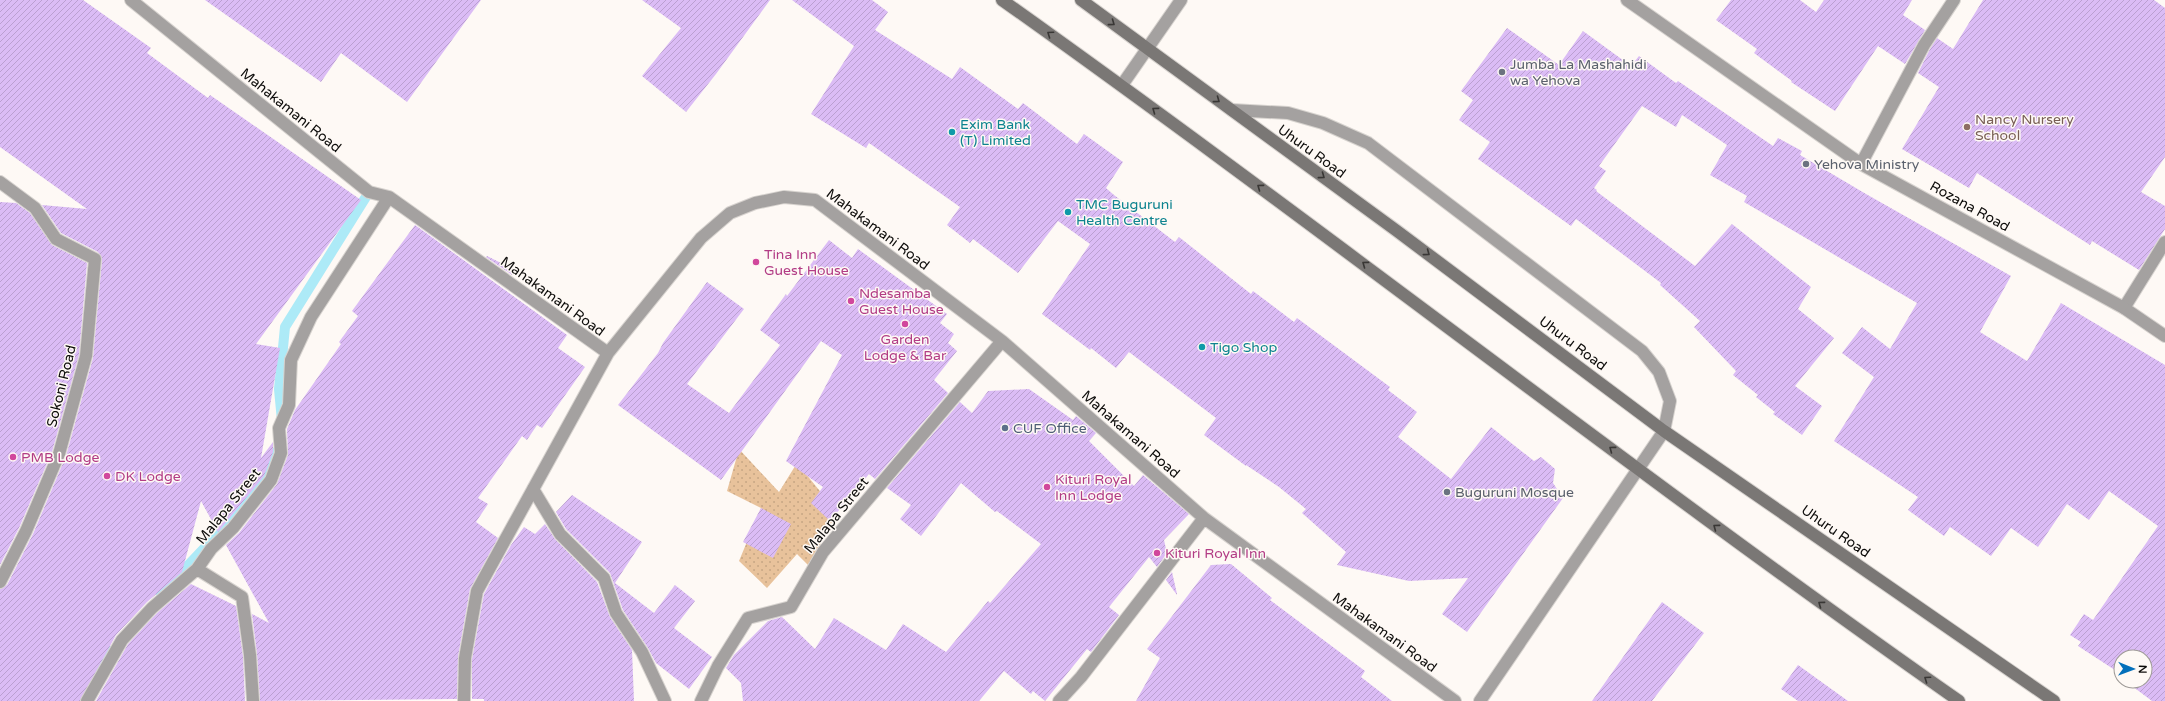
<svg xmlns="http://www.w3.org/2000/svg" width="2165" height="701" font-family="'Varela Round',sans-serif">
<defs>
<pattern id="grass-dots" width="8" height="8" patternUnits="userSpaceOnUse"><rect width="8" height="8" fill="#e8c29b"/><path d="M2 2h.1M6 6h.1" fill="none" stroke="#c6a684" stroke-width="1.8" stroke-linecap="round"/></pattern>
<pattern id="building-hatch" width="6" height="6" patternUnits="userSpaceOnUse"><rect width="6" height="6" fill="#dbbcf5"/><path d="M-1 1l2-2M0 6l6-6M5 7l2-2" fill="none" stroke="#bba0d1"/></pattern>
</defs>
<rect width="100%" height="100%" fill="#fef9f5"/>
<path fill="url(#grass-dots)" d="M739 449 779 492 797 463 837 512 809 566 797 554 767 588 739 561 761 508 727 491Z"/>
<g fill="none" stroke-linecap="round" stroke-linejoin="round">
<path stroke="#adeaf7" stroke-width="10" d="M282 421 279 389 285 327 369 192
M161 594 245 505 264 477 276 452
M77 701 110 651"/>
</g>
<path fill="url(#building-hatch)" d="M0 0H83L151 48 147 53 208 98 210 95 361 200 256 344 280 348 261 458 273 442V452L264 476 218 532 201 501 182 572 147 602 116 635 80 701H0V589L7 585 33 534 66 456 93 358 102 260 98 252 61 233 42 205 87 209 0 147Z
M205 0H481L407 102 341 53 321 82Z
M642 0H770L716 74 686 112 642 76 681 28Z
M792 0H872L888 12 875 30 952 79 960 67 1018 109 1023 103 1077 144 1084 134 1123 162 1106 188 1114 195 1175 242 1179 237 1251 294 1253 291 1294 322 1297 318 1390 387 1388 390 1417 412 1398 437 1451 479 1491 427 1534 461 1541 457 1555 469 1553 483 1563 498 1467 632 1442 614 1468 578 1409 581 1337 565 1346 552 1302 513 1306 509 1279 487 1246 465V466L1204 435 1216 418 1129 352 1116 368 1091 348 1090 350 1042 314 1090 244 1058 221 1018 273 973 239 970 243 947 225 960 207 869 143 866 148 811 114 854 46Z
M1731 0H1800L1816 12 1824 0H1912L1903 15 1925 30 1905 64 1878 46 1835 111 1791 82 1792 81 1754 53 1757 49 1716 20Z
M1983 0H2154L2165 8V157L2141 192 2165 206V229L2139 270 2092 241 2090 245 1977 173 1969 188 1902 149 1939 87 1918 73 1930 49 1937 38 1953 49Z
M1507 28 1559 65 1583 31 1631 66 1639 56 1676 83 1678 81 1773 146 1778 138 1802 151 1800 155 1866 194 2011 276 1980 332 2027 361 2061 303 2165 365V701H2152L2128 683 2129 681H2145V657H2121V674L2078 646 2081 642 2070 635 2084 614 2093 620 2158 526 2109 491 2089 520 2067 504 2038 547 2011 528 1991 556 1950 527 1944 536 1908 510 1918 497 1834 441 1874 377 1842 353 1862 327 1890 349 1917 303 1744 202 1747 196 1710 175 1727 145 1682 115 1676 127 1642 106 1599 166 1606 171 1594 188 1597 190 1596 191 1695 266 1732 224 1811 287 1798 309 1834 338 1795 386 1822 406 1802 435 1773 414 1775 412 1756 397 1758 395 1733 375 1736 371 1694 327 1700 321 1660 285 1661 283 1576 219 1571 226 1478 159 1490 142 1459 120 1473 100 1461 91Z
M0 202 16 203 30 213 52 245 87 263 79 355 52 452 19 528 0 565Z
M415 225 567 335 558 348 585 367 542 428 537 425 527 440 522 436 478 498 488 504 476 522 498 538 470 589 458 657 457 699 260 701 257 654 252 614 269 623 226 545 239 533 277 484 288 455 287 429 295 410 341 344 339 342 358 316 352 311Z
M829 240 852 258 858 249 947 314 940 323 954 334 948 343 957 351 934 380 948 393 875 479 869 474 830 521 811 503 823 487 786 461 842 355 821 341 721 480 618 405 658 353 663 343 707 282 744 309 687 384 729 413 780 345 760 330 786 294 787 296Z
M487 256 515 270 512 275 486 257Z
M1029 389 1073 420 1076 416 1096 433 1089 441 1134 486 1143 475 1189 514 1164 540 1167 553 1157 567 1149 557 1109 607 1119 615 1091 652 1087 649 1045 701 1033 691 1031 694 1004 671 979 701H743L741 683 726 668 734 655 768 621 782 617 815 649 834 618 886 650 903 624 946 652 988 601 990 603 1041 544 997 511 995 512 961 483 921 536 900 519 911 505 887 488 960 402 972 413 988 391Z
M572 495 642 542 615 583 654 613 675 585 695 601 674 628 712 657 689 689 656 663 648 648 623 610 610 573 566 529 556 512Z
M761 508 791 524 773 558 743 542Z
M545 524 555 539 597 582 610 617 632 650 634 701H484V699H472V659L484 594 511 545 524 527 535 534Z
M1231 564 1272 598 1270 600 1365 671 1361 677 1392 701H1136L1160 658 1147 649 1211 565Z
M1172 572 1177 594V595L1166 580Z
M191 584 236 606 243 656 245 701H96L128 644 157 613Z
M1662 602 1704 633 1652 701H1592Z
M1798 665 1848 701H1798L1781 689Z"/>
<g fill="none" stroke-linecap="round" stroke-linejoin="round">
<g stroke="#d7d3cf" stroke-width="14">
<path id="lane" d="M1232 110 1288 113 1323 123 1368 143 1642 351 1659 372 1670 401 1664 431
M2124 308 2165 242"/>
</g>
<g stroke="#d7d3cf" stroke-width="14">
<path id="street" d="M131 0 369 192 389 197 608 353
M1627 0 1861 164 2124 308 2165 336
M1122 85 1181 0
M1861 164 1924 45 1954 0
M0 182 35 208 56 239 95 259 86 356 59 454 26 531 0 582
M533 489 560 534 604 578 616 613 642 652 665 701
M197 569 242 597 250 655 253 701
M87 701 122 640 152 608 197 569 211 549 233 528 271 480 281 453 279 428 289 405 291 360 311 317 389 197
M464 701 465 658 477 591 608 353 701 238 730 213 755 203 784 197 815 200 1002 341 1204 518 1455 701
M701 701 718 666 748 618 791 607 823 552 1002 341
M1059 701 1081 677 1204 518
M1480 701 1664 431"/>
</g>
<g stroke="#d7d3cf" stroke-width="14">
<path id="secondary" d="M1002 0C1324 229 1635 474 1959 701
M1081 0 1397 231 1664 431 2054 701"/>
</g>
<use href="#lane" stroke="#a4a1a0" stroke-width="12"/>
<use href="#street" stroke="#a4a1a0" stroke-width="12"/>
<use href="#secondary" stroke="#7a7775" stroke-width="12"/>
</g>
<defs><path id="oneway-chevron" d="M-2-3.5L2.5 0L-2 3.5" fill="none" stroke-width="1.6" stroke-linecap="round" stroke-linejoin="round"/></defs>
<g stroke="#393735">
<use href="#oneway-chevron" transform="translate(1112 23) rotate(36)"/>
<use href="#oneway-chevron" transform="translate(1050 34) rotate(-145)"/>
<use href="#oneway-chevron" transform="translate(1217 100) rotate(36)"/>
<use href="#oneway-chevron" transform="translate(1155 110) rotate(-144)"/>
<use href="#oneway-chevron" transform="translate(1322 176) rotate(36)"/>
<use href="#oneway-chevron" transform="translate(1260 187) rotate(-144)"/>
<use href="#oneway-chevron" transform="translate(1427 253) rotate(37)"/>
<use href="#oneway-chevron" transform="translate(1365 264) rotate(-144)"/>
<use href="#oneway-chevron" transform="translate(1612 449) rotate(-143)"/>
<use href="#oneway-chevron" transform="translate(1716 527) rotate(-143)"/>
<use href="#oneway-chevron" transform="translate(1821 604) rotate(-144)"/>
<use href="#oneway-chevron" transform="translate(1927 679) rotate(-145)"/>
</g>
<g fill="#6b7280" stroke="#fef9f5" stroke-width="1.5">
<circle cx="1502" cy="72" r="4"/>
<circle cx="1806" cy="164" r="4"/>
<circle cx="1447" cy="492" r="4"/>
</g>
<circle fill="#8d6e63" stroke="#fef9f5" stroke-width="1.5" cx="1967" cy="127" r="4"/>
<g fill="#0f9aa8" stroke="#fef9f5" stroke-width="1.5">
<circle cx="952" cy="132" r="4"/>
<circle cx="1068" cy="212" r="4"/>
<circle cx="1202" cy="347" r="4"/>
</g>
<g fill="#d1479c" stroke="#fef9f5" stroke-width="1.5">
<circle cx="756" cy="262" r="4"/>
<circle cx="851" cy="301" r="4"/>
<circle cx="905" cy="324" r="4"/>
<circle cx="13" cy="457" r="4"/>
<circle cx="107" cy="476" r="4"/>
<circle cx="1047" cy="487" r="4"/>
<circle cx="1157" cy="553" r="4"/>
</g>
<circle fill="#5c6f8a" stroke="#fef9f5" stroke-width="1.5" cx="1005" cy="428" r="4"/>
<g text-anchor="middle" stroke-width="3" stroke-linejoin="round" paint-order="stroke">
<g font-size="14" fill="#5b616d" stroke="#fef9f5" text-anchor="start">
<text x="1510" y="69">Jumba La Mashahidi<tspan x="1510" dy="16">wa Yehova</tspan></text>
<text x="1814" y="169">Yehova Ministry</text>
<text x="1455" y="497">Buguruni Mosque</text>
</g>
<g font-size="14" fill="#0d0c0a" stroke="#fef9f5">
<text transform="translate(291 110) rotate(39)" y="5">Mahakamani Road</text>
<text transform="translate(1312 151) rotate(36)" y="5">Uhuru Road</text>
<text transform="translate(1970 206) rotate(29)" y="5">Rozana Road</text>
<text transform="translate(878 229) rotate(37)" y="5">Mahakamani Road</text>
<text transform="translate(553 296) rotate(36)" y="5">Mahakamani Road</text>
<text transform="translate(1573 343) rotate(37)" y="5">Uhuru Road</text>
<text transform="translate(61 386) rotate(-76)" y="5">Sokoni Road</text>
<text transform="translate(1131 434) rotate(41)" y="5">Mahakamani Road</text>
<text transform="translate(228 506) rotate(-51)" y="5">Malapa Street</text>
<text transform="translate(836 515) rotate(-51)" y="5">Malapa Street</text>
<text transform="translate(1836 531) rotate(35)" y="5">Uhuru Road</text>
<text transform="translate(1385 632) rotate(36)" y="5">Mahakamani Road</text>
</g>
<g font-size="14" fill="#785e54" stroke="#fef9f5" text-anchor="start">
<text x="1975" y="124">Nancy Nursery<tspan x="1975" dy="16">School</tspan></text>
</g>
<g font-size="14" fill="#0d838f" stroke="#fef9f5" text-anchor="start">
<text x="960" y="129">Exim Bank<tspan x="960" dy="16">(T) Limited</tspan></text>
<text x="1076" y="209">TMC Buguruni<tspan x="1076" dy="16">Health Centre</tspan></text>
<text x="1210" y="352">Tigo Shop</text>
</g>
<g font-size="14" fill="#b23c85" stroke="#fef9f5" text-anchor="start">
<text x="764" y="259">Tina Inn<tspan x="764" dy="16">Guest House</tspan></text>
<text x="859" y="298">Ndesamba<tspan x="859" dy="16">Guest House</tspan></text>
<text x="905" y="344" text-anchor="middle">Garden<tspan x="905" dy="16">Lodge &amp; Bar</tspan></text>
<text x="21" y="462">PMB Lodge</text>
<text x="115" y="481">DK Lodge</text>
<text x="1055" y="484">Kituri Royal<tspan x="1055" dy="16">Inn Lodge</tspan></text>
<text x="1165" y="558">Kituri Royal Inn</text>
</g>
<g font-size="14" fill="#4e5e75" stroke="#fef9f5" text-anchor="start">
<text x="1013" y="433">CUF Office</text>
</g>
</g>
<g transform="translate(2133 669) rotate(91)"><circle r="19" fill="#fef9f5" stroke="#9e9a97"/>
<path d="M0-3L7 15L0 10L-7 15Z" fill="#0370bb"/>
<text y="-6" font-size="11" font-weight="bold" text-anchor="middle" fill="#0d0c0a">N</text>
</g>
</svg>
